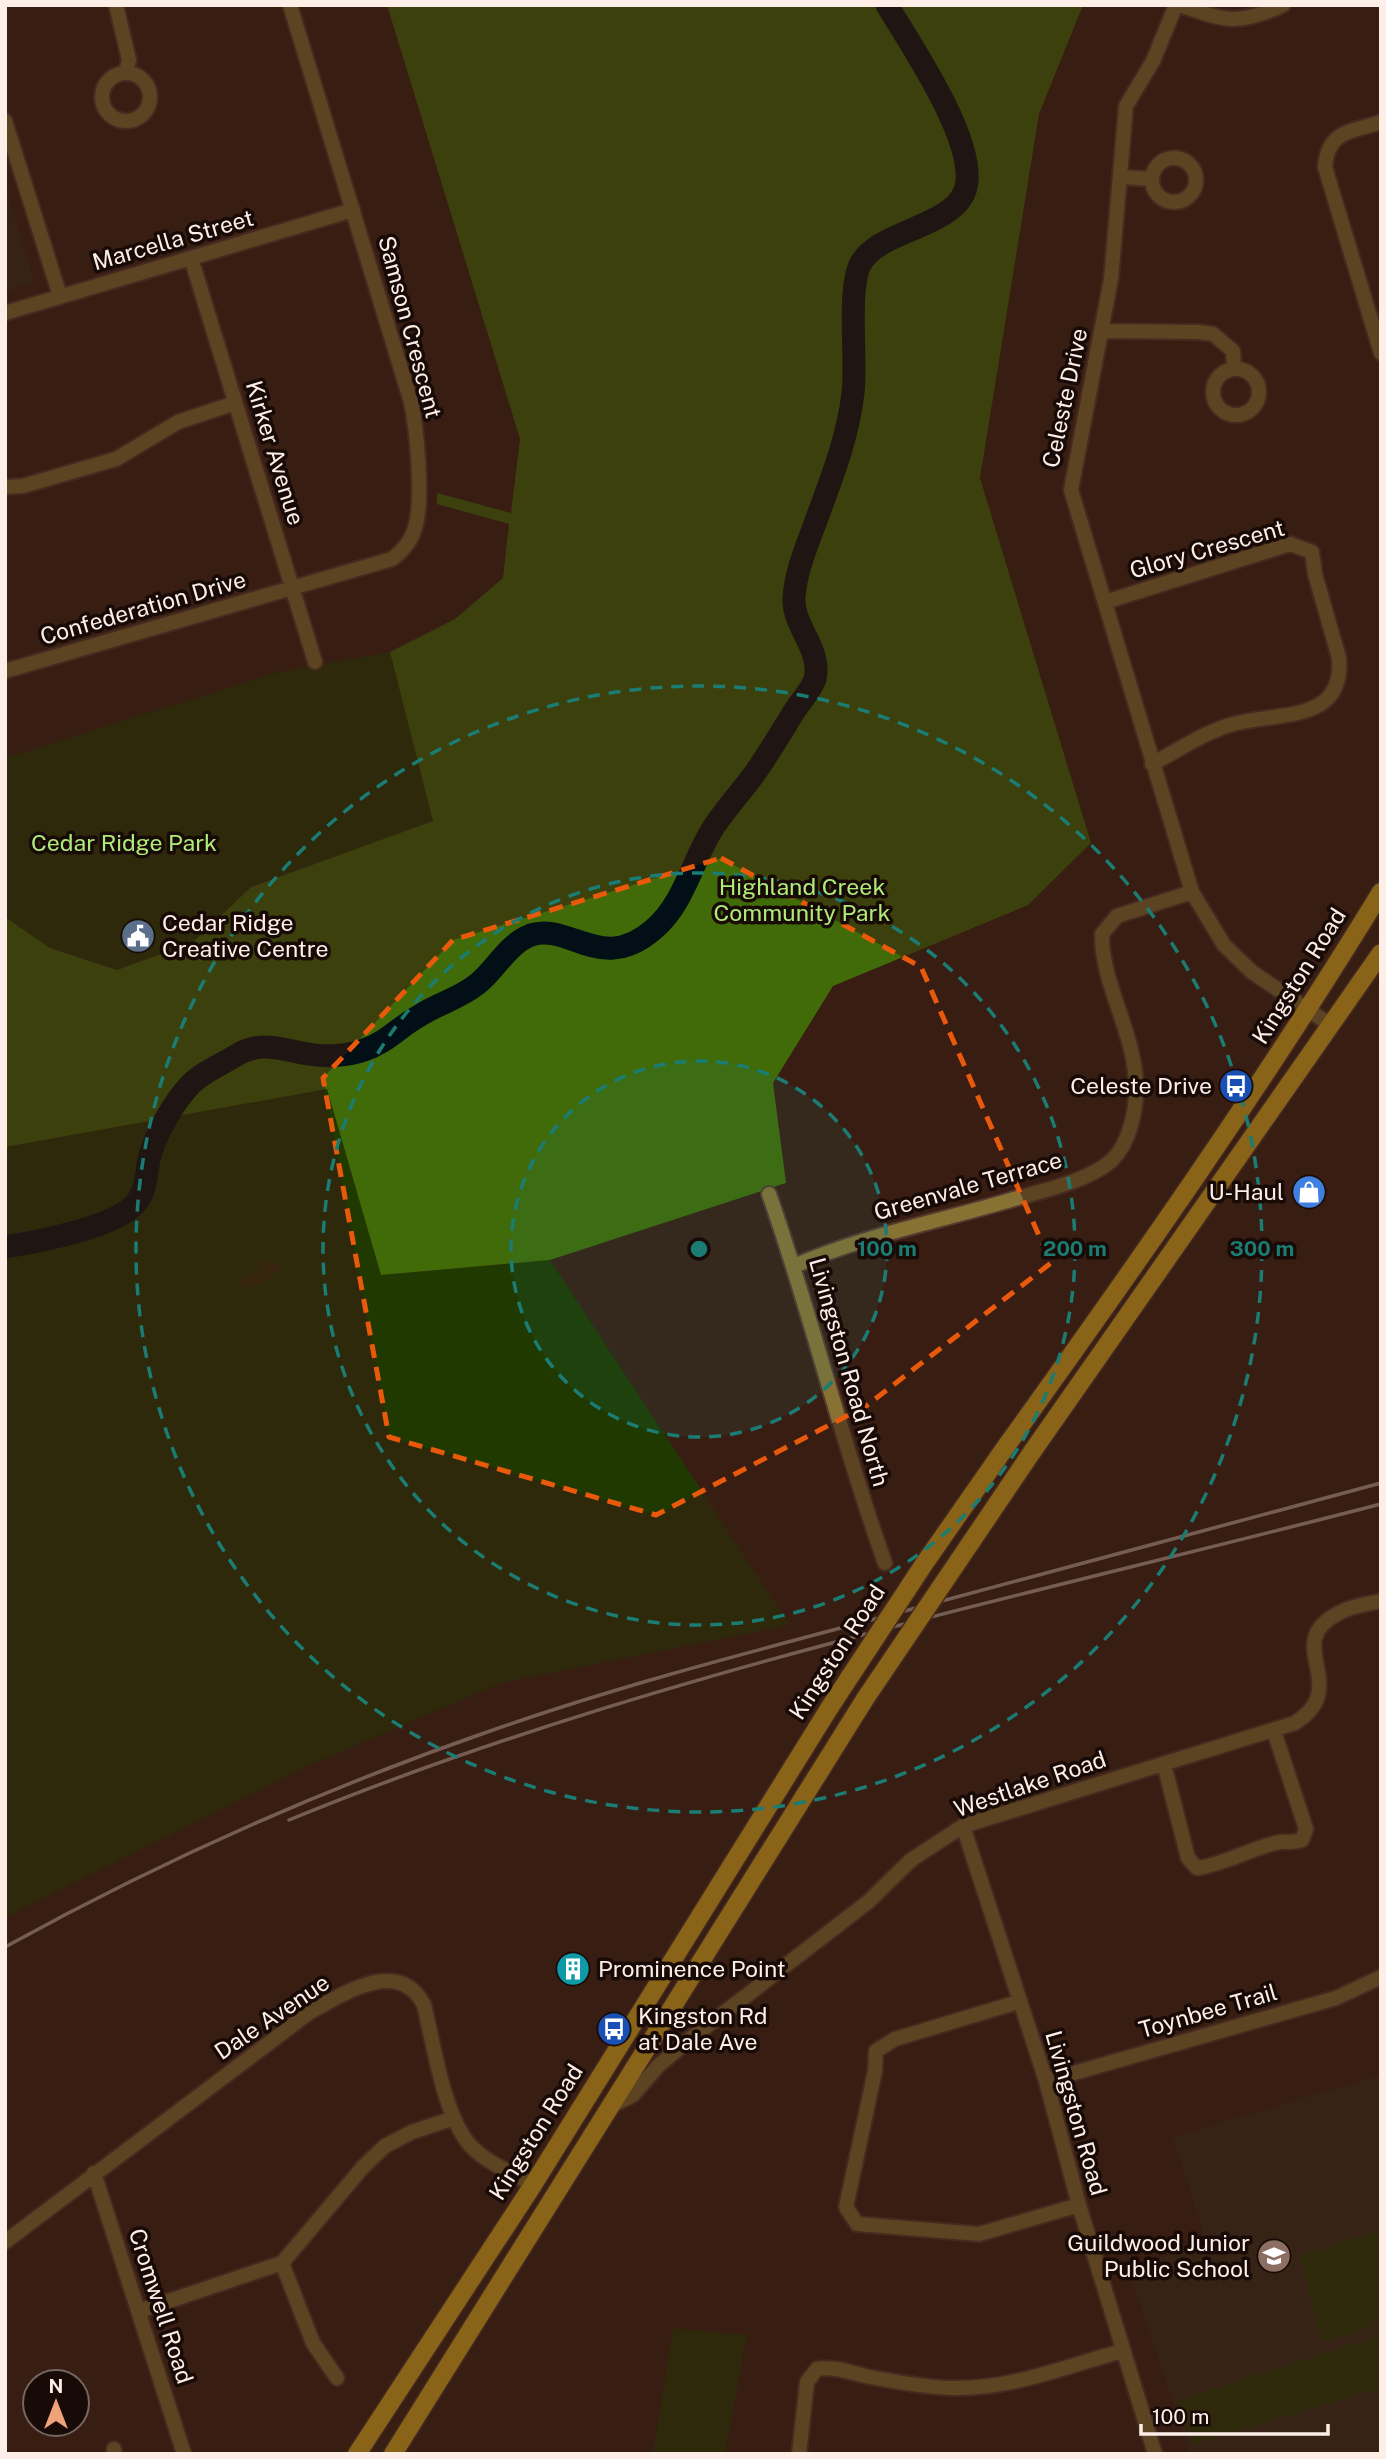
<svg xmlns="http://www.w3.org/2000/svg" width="1386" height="2459" font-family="'Public Sans',sans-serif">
<rect width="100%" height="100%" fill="#391d12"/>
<path fill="#332c1b" d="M5 188 35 282 5 292Z
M1381 2075V2454H1191L1128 2269 1207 2244 1173 2137Z"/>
<path fill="#1f3900" d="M390 652 433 821 251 887 193 942 117 970 50 948 5 917V758L279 672Z
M327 1089 381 1275 550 1260 790 1625 501 1683 301 1769 5 1918V1147Z
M1379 2231 1381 2313 1365 2330 1321 2342 1300 2255Z
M673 2328 747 2335 725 2454H653Z
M1381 2335V2388L1193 2444 1177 2401Z"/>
<path fill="#416b08" d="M387 5H1083L1039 114 980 478 1091 843 1028 905 833 986 773 1083 786 1183 550 1260 381 1275 327 1089 5 1147V917L50 948 117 970 193 942 251 887 433 821 390 652 455 619 503 578 509 524 437 504V493L511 513 520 439Z"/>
<path fill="#352d0c" d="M265 1261 279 1264 280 1271 258 1285 241 1288 237 1285C241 1274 257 1273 265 1261Z"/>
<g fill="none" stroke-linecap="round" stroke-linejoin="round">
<path stroke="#020f16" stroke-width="23" d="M5 1247C36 1242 117 1227 136 1203 147 1190 146 1174 149 1159 155 1135 173 1103 190 1085 201 1073 222 1064 237 1055 261 1040 283 1050 308 1054 325 1057 348 1056 364 1050 386 1043 399 1027 419 1016 437 1004 458 999 476 985 495 971 507 944 531 935 569 922 602 975 654 929 685 903 693 857 715 825 727 807 742 791 755 773 769 753 782 731 795 710 801 701 812 689 815 679 822 649 793 627 794 599 795 572 808 543 817 518 832 477 848 437 853 393 857 362 847 287 861 263 880 228 964 227 967 181 971 133 912 47 887 5"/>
<g stroke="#553a30" stroke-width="18">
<path id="street" d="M116 5 129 60 126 72
M1176 5 1153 61 1126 106 1111 279 1071 490 1192 892 1224 945 1252 972 1332 1026
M1180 5C1225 21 1238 26 1283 5
M102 97a24 24 0 1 1 48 0a24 24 0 1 1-48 0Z
M5 121 60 296
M1381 122C1351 132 1328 130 1325 167L1381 353
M1152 180a22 22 0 1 1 44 0a22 22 0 1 1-44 0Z
M1120 177 1152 179
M191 258 315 662
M5 313 353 210
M1102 331 1199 332 1213 334 1233 351 1234 369
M1213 392a23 23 0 1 1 46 0a23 23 0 1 1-46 0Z
M5 487 23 486 116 459 178 422 235 403
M1105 602 1290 544 1312 552 1315 574 1339 658C1345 725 1275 711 1230 725 1203 733 1177 751 1152 764
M5 671 392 559C404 550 413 538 416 524 423 497 417 430 411 402L290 5
M769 1194C812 1316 841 1441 885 1563
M794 1266C865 1235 941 1221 1014 1199 1042 1191 1092 1180 1113 1159 1129 1143 1136 1112 1136 1090 1137 1035 1101 985 1102 934L1117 916 1192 892
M1164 1764 1188 1858 1197 1868C1219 1866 1251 1849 1275 1843 1285 1840 1292 1844 1302 1840L1306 1829 1274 1731
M963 1826 1046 2081 1079 2205 1155 2454
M1018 2002 895 2039 876 2051 875 2071 846 2207 857 2224 979 2234 1079 2205
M1046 2081 1336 1998 1381 1977
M611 2106 633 2095 658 2066 690 2039 868 1902 911 1860 963 1826 1295 1723C1304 1717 1313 1710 1317 1699 1328 1666 1292 1637 1339 1613 1351 1606 1367 1604 1381 1601
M94 2173 184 2454
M5 2242 310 2012C345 1993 399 1957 424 2005 434 2045 443 2112 469 2144 486 2163 511 2172 533 2185
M282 2263 313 2343 337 2378
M139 2311 282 2263 363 2167 385 2146 412 2132 454 2118
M114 2449 115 2454
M799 2454 807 2382 817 2369C837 2366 850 2373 870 2377 896 2382 923 2387 950 2388 1011 2390 1065 2366 1123 2351"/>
</g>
<g stroke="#553a30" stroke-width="21">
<path id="primary" d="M1007 1445C1137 1264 1265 1082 1381 892
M1032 1452 1381 953
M357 2454 533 2185 830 1707
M393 2454 865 1699"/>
</g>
<use href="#street" stroke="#877133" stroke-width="14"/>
<use href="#primary" stroke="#eabb1f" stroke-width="18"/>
<path stroke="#c0aca4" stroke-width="3.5" d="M289 1820C640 1676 1015 1599 1381 1504
M5 1947C161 1861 325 1788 493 1730 621 1685 754 1651 886 1616 1051 1571 1216 1528 1381 1483"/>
<g stroke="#553a30" stroke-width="21" stroke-linecap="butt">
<path id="primary-bridge" d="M865 1699 1032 1452
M830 1707 924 1564 1007 1445"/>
</g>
<use href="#primary-bridge" stroke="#eabb1f" stroke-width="18"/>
</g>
<path d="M0 0H1386V2459H0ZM721 858 921 967 1051 1263 866 1406 656 1515 389 1437 323 1078 453 940Z" fill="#391d12" fill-opacity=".55" fill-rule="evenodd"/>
<path fill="none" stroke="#e8590c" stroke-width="5" stroke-dasharray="14 9" stroke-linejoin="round" d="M721 858 921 967 1051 1263 866 1406 656 1515 389 1437 323 1078 453 940Z"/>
<circle cx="699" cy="1249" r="188" fill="#1b7c74" fill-opacity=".12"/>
<g fill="none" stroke="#1b7c74" stroke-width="3.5" stroke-dasharray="12 9">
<circle cx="699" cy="1249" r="188"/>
<circle cx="699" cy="1249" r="376"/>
<circle cx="699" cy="1249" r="563"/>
</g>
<defs>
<g id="civic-disc" transform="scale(1.75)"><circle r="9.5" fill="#5c6f8a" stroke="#180b07"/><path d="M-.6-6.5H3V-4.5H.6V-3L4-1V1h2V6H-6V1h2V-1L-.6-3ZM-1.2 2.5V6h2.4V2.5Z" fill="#fff"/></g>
<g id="bus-disc" transform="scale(1.75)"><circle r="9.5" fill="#1a4fb4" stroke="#180b07"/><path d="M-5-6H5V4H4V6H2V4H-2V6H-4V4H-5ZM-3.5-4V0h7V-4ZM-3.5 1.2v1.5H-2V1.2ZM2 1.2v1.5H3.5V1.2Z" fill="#fff"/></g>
<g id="shop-disc" transform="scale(1.75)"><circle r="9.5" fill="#3f7fe0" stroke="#180b07"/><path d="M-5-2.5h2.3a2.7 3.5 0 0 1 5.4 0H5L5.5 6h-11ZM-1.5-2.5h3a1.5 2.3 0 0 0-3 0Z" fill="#fff"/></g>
<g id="building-disc" transform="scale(1.75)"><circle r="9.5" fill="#0f9aa8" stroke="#180b07"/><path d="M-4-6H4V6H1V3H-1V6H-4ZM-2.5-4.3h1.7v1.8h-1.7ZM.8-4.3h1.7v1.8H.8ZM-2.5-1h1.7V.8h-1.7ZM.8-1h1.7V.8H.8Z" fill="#fff"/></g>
<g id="school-disc" transform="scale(1.75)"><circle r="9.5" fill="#8d6e63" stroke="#180b07"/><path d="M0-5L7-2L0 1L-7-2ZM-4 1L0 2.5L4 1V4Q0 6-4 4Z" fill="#fff"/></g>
</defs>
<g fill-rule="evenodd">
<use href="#civic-disc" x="138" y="936"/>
<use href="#bus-disc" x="1236" y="1086"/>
<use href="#shop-disc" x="1309" y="1192"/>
<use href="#building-disc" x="573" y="1969"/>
<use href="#bus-disc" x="614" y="2029"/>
<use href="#school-disc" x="1274" y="2256"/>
</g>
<g text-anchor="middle" stroke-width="7" stroke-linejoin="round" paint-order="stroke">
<g font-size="23" fill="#feeee8" stroke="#180b07">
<text transform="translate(173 240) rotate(-16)" y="8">Marcella Street</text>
<text transform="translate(410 327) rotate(75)" y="8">Samson Crescent</text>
<text transform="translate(1065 398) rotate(-78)" y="8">Celeste Drive</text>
<text transform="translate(275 453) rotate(73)" y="8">Kirker Avenue</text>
<text transform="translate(1207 549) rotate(-16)" y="8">Glory Crescent</text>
<text transform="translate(143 608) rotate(-16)" y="8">Confederation Drive</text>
<text transform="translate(1299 976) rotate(-58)" y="8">Kingston Road</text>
<text transform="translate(968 1186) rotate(-16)" y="8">Greenvale Terrace</text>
<text transform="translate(849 1372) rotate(74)" y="8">Livingston Road North</text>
<text transform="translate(837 1652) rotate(-57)" y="8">Kingston Road</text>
<text transform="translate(1030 1784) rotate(-19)" y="8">Westlake Road</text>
<text transform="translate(1208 2011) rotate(-16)" y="8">Toynbee Trail</text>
<text transform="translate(272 2017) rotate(-34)" y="8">Dale Avenue</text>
<text transform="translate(1076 2113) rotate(74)" y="8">Livingston Road</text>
<text transform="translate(536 2132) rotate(-58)" y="8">Kingston Road</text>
<text transform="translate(161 2306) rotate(72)" y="8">Cromwell Road</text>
</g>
<g font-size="23" fill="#afeb78" stroke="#180b07">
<text x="124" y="851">Cedar Ridge Park</text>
<text x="802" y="895">Highland Creek<tspan x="802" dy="26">Community Park</tspan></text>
</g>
<g font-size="23" fill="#feeee8" stroke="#180b07" text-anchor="start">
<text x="162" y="931">Cedar Ridge<tspan x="162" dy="26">Creative Centre</tspan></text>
<text x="1212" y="1094" text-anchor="end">Celeste Drive</text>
<text x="1284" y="1200" text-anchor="end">U-Haul</text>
<text x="598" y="1977">Prominence Point</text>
<text x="638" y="2024">Kingston Rd<tspan x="638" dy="26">at Dale Ave</tspan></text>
<text x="1250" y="2251" text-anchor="end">Guildwood Junior<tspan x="1250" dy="26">Public School</tspan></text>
</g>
</g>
<circle cx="699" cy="1249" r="10" fill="#1b7c74" stroke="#180b07" stroke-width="3.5"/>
<g font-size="21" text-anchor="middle" font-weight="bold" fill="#1b7c74" stroke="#180b07" stroke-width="7" stroke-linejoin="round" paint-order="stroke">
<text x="887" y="1256">100 m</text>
<text x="1075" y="1256">200 m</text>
<text x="1262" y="1256">300 m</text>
</g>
<rect width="1386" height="2459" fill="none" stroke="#feeee8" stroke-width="14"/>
<g transform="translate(56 2403)"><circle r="33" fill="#180b07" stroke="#746661" stroke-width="2"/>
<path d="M0-5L12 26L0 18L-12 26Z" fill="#f0a27a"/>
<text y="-10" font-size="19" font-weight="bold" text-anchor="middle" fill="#feeee8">N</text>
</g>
<path d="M1141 2424v10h187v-10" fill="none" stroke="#feeee8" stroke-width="3.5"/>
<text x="1152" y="2424" font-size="21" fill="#feeee8" stroke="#180b07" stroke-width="5" paint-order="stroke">100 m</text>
</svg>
